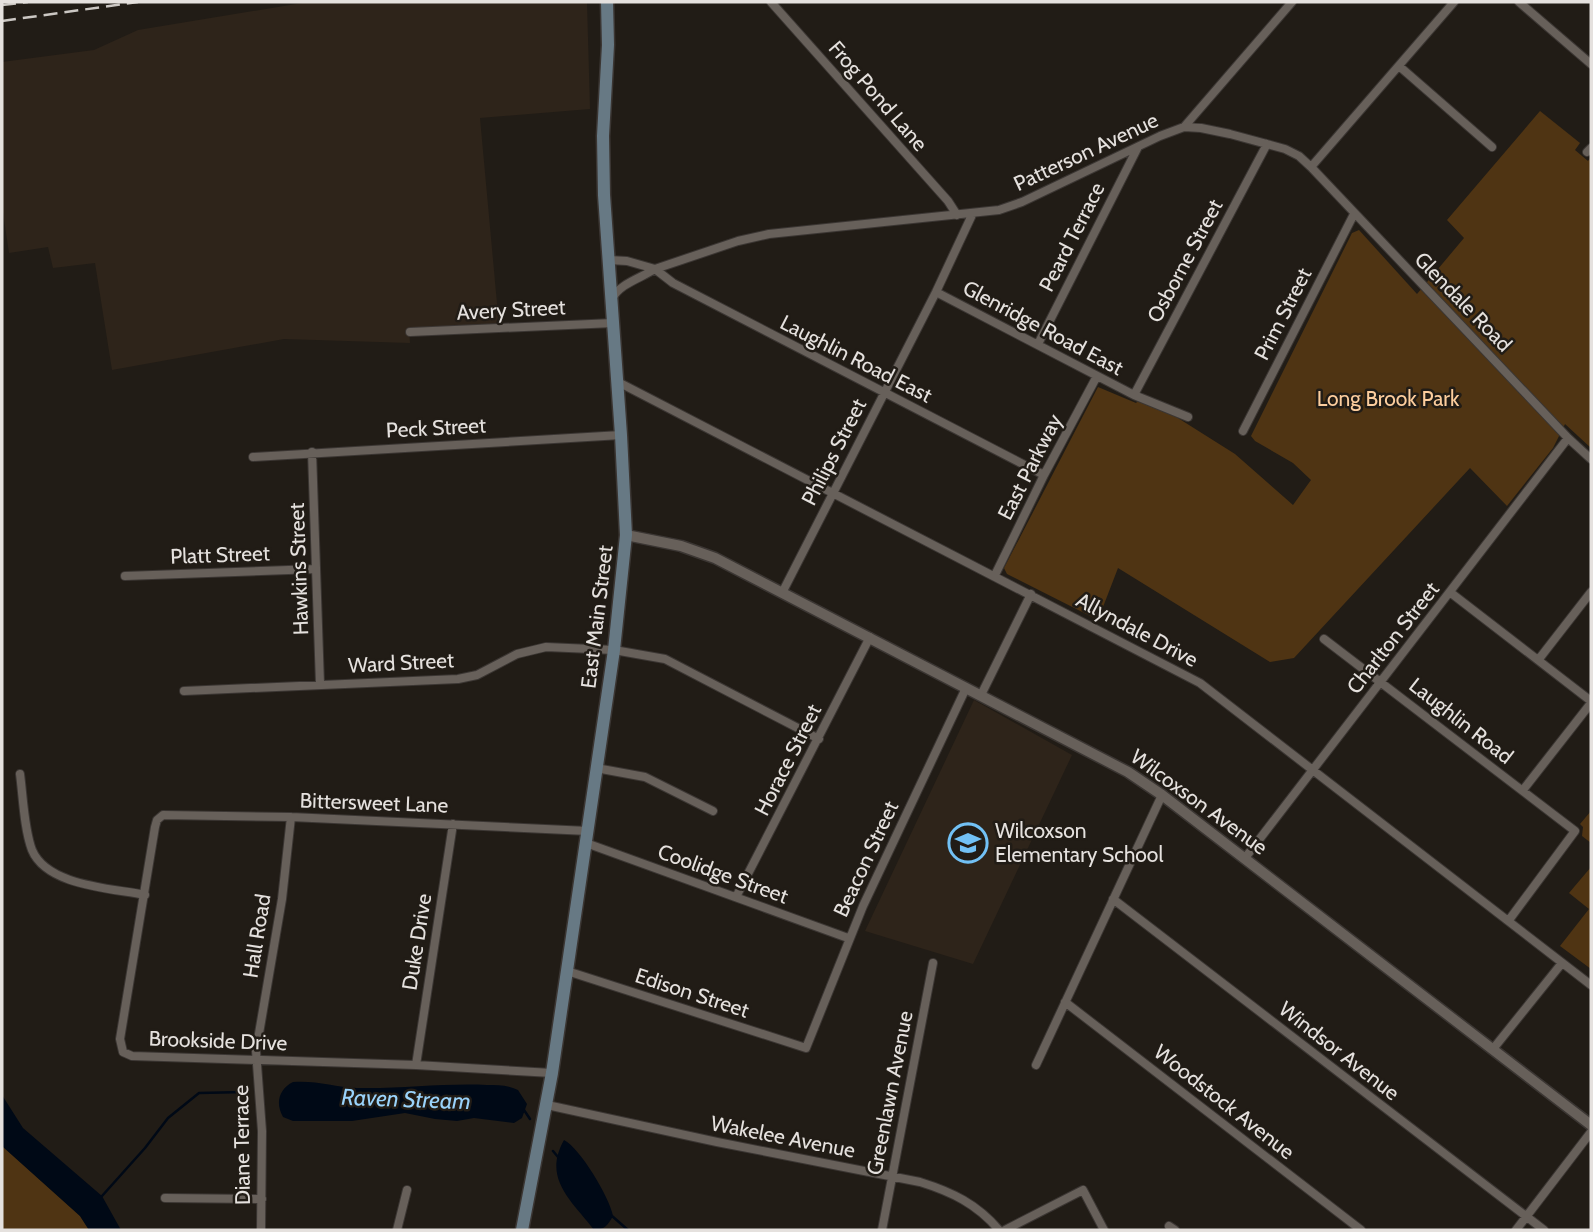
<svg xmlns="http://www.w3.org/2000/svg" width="1593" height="1232" font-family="Cabin,sans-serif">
<rect width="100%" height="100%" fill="#211c16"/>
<path fill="#2e241a" d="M308 2H587L590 109 480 118 499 325 409 329 410 343 284 339 112 370 95 263 53 268 48 247 9 253 2 206V62L94 50 138 30Z
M974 700 1072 755 973 964 865 931Z"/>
<path fill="#4f3413" d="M1540 111 1580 143 1575 150 1588 161 1591 157V448L1565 424 1553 448 1507 506 1470 468 1294 658 1270 662 1118 568 1098 620 1007 574 1004 568 1098 387 1136 403 1143 396 1235 454 1293 505 1311 480 1293 463 1255 441 1251 436 1352 233 1359 230 1417 294 1464 238 1447 220Z
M1591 811V843L1582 836 1583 827 1580 824Z
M1591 867V969L1560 946 1589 909 1569 893Z
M2 1146 80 1216 89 1230H2Z"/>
<path fill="#000916" d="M293 1082C315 1080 335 1087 357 1088 401 1089 444 1083 487 1085 498 1085 508 1085 518 1090L527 1104 522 1118 514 1123 474 1118 457 1121 435 1119 405 1113 352 1121H293L283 1117C275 1103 279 1089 293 1082Z
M2 1095 23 1128 102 1196 121 1230H89L80 1216 2 1146Z
M564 1140C580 1148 610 1198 613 1216 608 1225 604 1230 594 1230 572 1201 542 1179 564 1140Z"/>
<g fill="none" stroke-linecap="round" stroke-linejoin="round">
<path stroke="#000916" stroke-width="2.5" d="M524 1110 530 1119
M553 1151 558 1157
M102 1196 145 1148 168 1118 199 1093 245 1092
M612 1216 628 1230"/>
<g stroke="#3b3633" stroke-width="10">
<path id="minor" d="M771 2 948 201 957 215
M1519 2 1591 64
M1399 66 1492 147
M1184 127 1292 2
M1587 152 1591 148
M1311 167 1568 438 1591 459
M609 260 627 261 655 269 738 241 769 234 999 210 1022 202 1160 136 1184 127 1201 128 1230 134 1285 149 1299 156 1311 167 1454 2
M936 292 1134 395 1188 417
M612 299C619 284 641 278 655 269L673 283 1044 475
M410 332 613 323
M1038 344 1138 147
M618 382 1200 683 1591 985
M1134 395 1267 144
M1243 431 1354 214
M312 452 320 684
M253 457 621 435
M995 575 1044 475 1097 376
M125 576 316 569
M782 593 936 292 972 215
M1451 593 1591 701
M1324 639 1575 831 1509 920
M1539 659 1591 592
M184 691 458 679 477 675 517 654 546 647 614 650 665 659 819 739
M981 695 1031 594
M596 768 645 777 713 811
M20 774C23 796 24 829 32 850 47 886 111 888 145 895
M1523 790 1591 703
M586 843 848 938
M1245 858 1568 438
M736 897 870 637
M1113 899 1544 1230
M567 971 806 1048 863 906 966 688
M1065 1002 1361 1230
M1493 1049 1562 963
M416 1065 453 824
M1036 1065 1162 795
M552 1073 416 1065 132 1056 123 1052 120 1039 155 827 157 820 163 815 291 817 588 831
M547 1105 717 1142 920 1182C952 1192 977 1204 999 1230
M165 1198 262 1199
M1169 1226 1175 1230
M261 1230 262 1131 256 1051 282 899 291 817
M397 1230 407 1190
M882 1230 933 963
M1005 1230 1083 1190 1104 1230
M1516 1230 1591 1132"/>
</g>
<g stroke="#3b3633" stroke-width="13">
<path id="tertiary" d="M626 535 681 546 715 558 1128 772 1162 795 1591 1125"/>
</g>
<g stroke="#3b3633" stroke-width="15">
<path id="secondary" d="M522 1230 552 1073 614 650 626 535 621 435 604 195 603 136 608 45 607 2"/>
</g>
<use href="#minor" stroke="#67605a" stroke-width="8"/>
<use href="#tertiary" stroke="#67605a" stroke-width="10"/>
<use href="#secondary" stroke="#677984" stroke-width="12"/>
<path stroke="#cbc7c3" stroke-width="2.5" stroke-dasharray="14 7" stroke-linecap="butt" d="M2 5 28 2
M2 21 138 2"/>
</g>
<defs>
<g id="school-ring" transform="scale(2.0125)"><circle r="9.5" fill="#211c16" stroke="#72c1f5" stroke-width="1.5"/><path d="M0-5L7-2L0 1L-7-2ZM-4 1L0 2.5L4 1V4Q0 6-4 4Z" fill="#72c1f5"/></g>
</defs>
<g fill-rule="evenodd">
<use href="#school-ring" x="968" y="843"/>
</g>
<g text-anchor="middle" stroke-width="5" stroke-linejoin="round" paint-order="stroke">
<g font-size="21" fill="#e5e1de" stroke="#211c16">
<text transform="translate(878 96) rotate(49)" y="7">Frog Pond Lane</text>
<text transform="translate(1086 152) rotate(-25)" y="7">Patterson Avenue</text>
<text transform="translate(1072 237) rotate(-63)" y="7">Peard Terrace</text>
<text transform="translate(1185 261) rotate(-62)" y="7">Osborne Street</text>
<text transform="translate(1463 302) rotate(46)" y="7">Glendale Road</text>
<text transform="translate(511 310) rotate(-3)" y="7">Avery Street</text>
<text transform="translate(1283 314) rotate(-63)" y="7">Prim Street</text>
<text transform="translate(1043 328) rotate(28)" y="7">Glenridge Road East</text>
<text transform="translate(856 359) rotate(27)" y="7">Laughlin Road East</text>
<text transform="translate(436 428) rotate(-3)" y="7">Peck Street</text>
<text transform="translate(834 452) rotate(-63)" y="7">Philips Street</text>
<text transform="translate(1030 467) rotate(-63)" y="7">East Parkway</text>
<text transform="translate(220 555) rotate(-2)" y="7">Platt Street</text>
<text transform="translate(299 569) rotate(-92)" y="7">Hawkins Street</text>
<text transform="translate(597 617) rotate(-83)" y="7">East Main Street</text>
<text transform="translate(1137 630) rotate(28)" y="7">Allyndale Drive</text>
<text transform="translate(1393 638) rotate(-52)" y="7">Charlton Street</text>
<text transform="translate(401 663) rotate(-3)" y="7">Ward Street</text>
<text transform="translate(1461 721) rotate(38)" y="7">Laughlin Road</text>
<text transform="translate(788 760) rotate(-63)" y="7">Horace Street</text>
<text transform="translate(1199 802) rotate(36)" y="7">Wilcoxson Avenue</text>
<text transform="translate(374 803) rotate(2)" y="7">Bittersweet Lane</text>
<text transform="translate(866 859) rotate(-65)" y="7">Beacon Street</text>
<text transform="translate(723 874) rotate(20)" y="7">Coolidge Street</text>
<text transform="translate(257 936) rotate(-81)" y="7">Hall Road</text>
<text transform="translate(417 942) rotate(-81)" y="7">Duke Drive</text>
<text transform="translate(692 993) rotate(18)" y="7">Edison Street</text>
<text transform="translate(218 1041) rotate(2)" y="7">Brookside Drive</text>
<text transform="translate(1339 1051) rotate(38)" y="7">Windsor Avenue</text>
<text transform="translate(890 1093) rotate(-79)" y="7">Greenlawn Avenue</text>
<text transform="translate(1224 1102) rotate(38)" y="7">Woodstock Avenue</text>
<text transform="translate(783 1137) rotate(11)" y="7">Wakelee Avenue</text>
<text transform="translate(242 1145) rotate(-91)" y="7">Diane Terrace</text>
</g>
<g font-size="21" fill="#fccd9d" stroke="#211c16">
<text x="1388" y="406">Long Brook Park</text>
</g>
<g font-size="21" fill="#e5e1de" stroke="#211c16" text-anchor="start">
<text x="995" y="838">Wilcoxson<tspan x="995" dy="24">Elementary School</tspan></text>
</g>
<g font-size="23" font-style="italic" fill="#9ad3fb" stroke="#211c16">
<text transform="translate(406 1099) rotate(2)" y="8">Raven Stream</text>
</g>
</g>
<rect width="1593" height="1232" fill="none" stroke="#e5e1de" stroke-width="7"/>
</svg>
